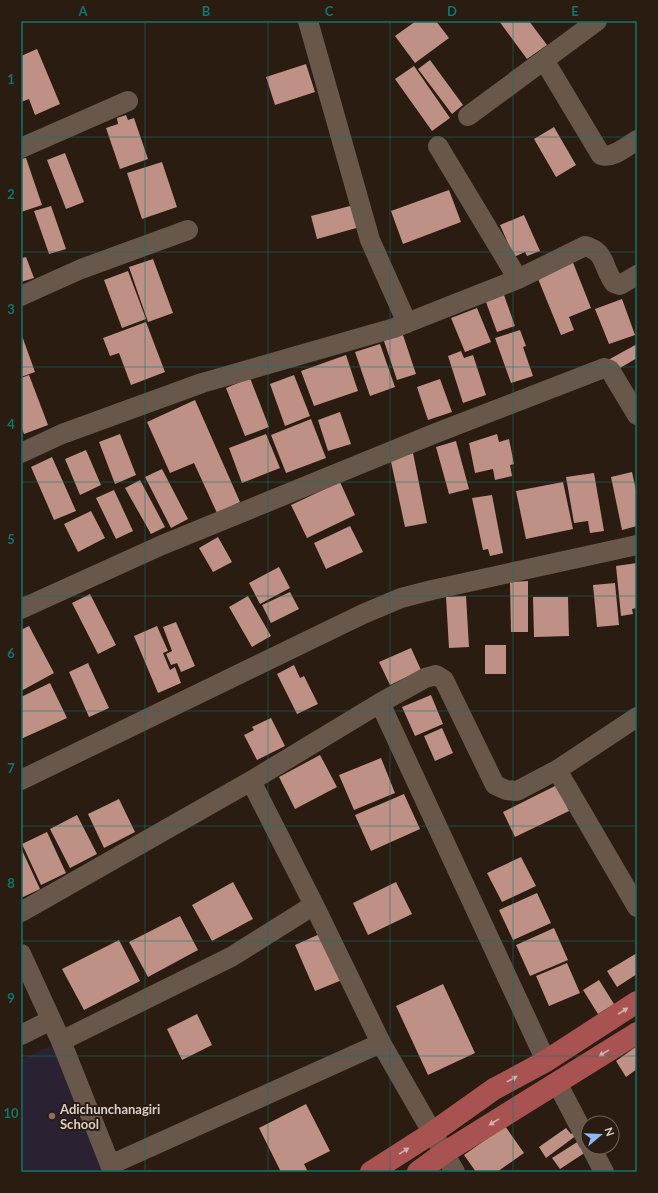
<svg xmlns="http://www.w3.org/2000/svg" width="658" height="1193" font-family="Lato,sans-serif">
<rect width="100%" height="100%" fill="#2a1c11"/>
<path fill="#2a2232" d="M54 1044 106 1172H21V1060Z"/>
<path fill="#bf9085" d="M416 21H436L449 38 415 63 395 36Z
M499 21H529L547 45 527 59Z
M37 49 60 104 35 115 29 99 21 102V56Z
M430 60 463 105 452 114 418 69Z
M306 64 315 92 275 105 266 77Z
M414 66 450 118 432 131 395 79Z
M126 115 128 120 134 118 148 159 120 169 106 128 118 124 117 118Z
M554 127 576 165 556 177 534 139Z
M65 153 84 202 66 209 47 160Z
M26 158 42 205 21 212V159Z
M162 162 177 207 142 219 127 173Z
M449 190 461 222 403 244 391 211Z
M354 205 360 227 317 239 311 216Z
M51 206 66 249 49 254 34 211Z
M524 215 540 251 527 256 525 252 514 257 500 225Z
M21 255 22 258 26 257 34 278 21 282Z
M153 259 173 313 148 322 129 267Z
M572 260 591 308 569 317 574 330 561 335 536 274Z
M128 271 146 319 122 328 104 280Z
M504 295 515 326 497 332 486 302Z
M622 299 635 335 609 344 595 309Z
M477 308 491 342 465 352 451 318Z
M146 322 165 372 131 385 119 353 110 356 103 338Z
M520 330 526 346 523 347 533 376 511 383 495 338Z
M402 332 416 374 397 380 383 338Z
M21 333 35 372 21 377Z
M380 344 395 387 370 396 355 352Z
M637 344V358L615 371 608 360Z
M461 351 464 358 473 355 486 395 463 403 448 356Z
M346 355 358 391 314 406 301 371Z
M29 375 48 425 24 434 21 426V378Z
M294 375 310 416 285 426 270 384Z
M250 378 269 427 245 436 226 388Z
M440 379 452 412 428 420 417 387Z
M195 400 240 502 217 513 194 463 170 473 147 422Z
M340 412 351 444 328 451 318 420Z
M311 419 326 458 286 473 271 435Z
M120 434 136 475 115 484 99 442Z
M266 434 280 468 242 483 229 448Z
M497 434 499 442 509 439 514 464 510 465 512 476 495 480 493 469 475 473 469 443Z
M456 441 469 489 449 494 436 447Z
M86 450 101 485 80 495 65 459Z
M413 453 427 523 405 527 390 457Z
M52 457 76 511 54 520 31 467Z
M162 469 188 519 171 528 145 477Z
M632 472 637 495V526L622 530 611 477Z
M594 473 604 531 590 533 588 521 574 523 566 477Z
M140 480 165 527 151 534 125 488Z
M340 482 355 515 307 538 291 505Z
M563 482 573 529 526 539 516 491Z
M114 490 133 531 116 539 96 498Z
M492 495 503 553 490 556 488 549 483 550 472 498Z
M91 511 105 538 78 552 64 524Z
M350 526 363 552 326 569 314 543Z
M218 537 232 562 213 572 199 548Z
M637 563V608L632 609 633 614 621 616 616 566Z
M279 567 290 588 260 604 249 583Z
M528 581V632H511L510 582Z
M615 583 619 625 597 627 593 585Z
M290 592 299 609 271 623 262 605Z
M90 594 116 645 98 654 72 603Z
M248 596 271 636 252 647 229 607Z
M466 596 469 647 449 648 446 597Z
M533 597H568L569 636 534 637Z
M176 622 195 666 181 672 177 663 171 665 166 654 172 651 163 627Z
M29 626 54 673 21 691V630Z
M157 626 168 651 163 653 170 670 175 667 181 683 158 693 134 636Z
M485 645H506V674H485Z
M411 648 421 670 390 685 379 662Z
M88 663 109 708 89 717 69 672Z
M294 665 300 678 304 676 318 704 297 714 277 674Z
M50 683 67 718 21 739V697Z
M431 695 443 724 415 736 402 707Z
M271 718 285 746 257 760 244 735 254 730 252 727Z
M442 728 453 753 435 761 424 736Z
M320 755 337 787 295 809 279 777Z
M381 758 395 793 354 810 339 775Z
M557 785 569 811 515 837 503 812Z
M404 794 420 829 371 851 355 815Z
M119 799 135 832 104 848 88 814Z
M77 815 97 854 70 868 50 829Z
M47 832 66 873 41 885 22 844Z
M21 848 40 889 21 898Z
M521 857 536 886 502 902 487 873Z
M233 882 253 919 212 941 192 905Z
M396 882 412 914 368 935 353 903Z
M537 893 551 923 513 940 499 910Z
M180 916 198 950 148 977 129 942Z
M554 928 568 960 530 976 516 945Z
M322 933 342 980 315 991 295 945Z
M119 940 140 981 84 1010 62 969Z
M637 953V974L617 987 607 971Z
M567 963 580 993 549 1006 536 976Z
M599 980 614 1004 598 1014 583 990Z
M443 984 475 1053 428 1075 396 1006Z
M197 1014 212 1045 182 1060 167 1029Z
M637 1046V1069L626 1077 616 1061Z
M306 1104 330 1151 304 1164 308 1172H281L259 1128Z
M505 1126 524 1153 497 1172H476L464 1155Z
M566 1128 571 1134 579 1128 581 1132 546 1158 539 1147Z
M582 1139 589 1150 560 1169 552 1158Z"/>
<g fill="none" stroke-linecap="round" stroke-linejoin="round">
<path stroke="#68574b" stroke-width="20" d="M308 21 370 240 407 323
M544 60 601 155C613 159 627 146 637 140
M468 116 597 21
M438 146 518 279
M21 148 128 101
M21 296 81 269 188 230
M21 453 62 434 202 383 394 328 518 279 585 246C607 252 602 267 614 283L620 285 637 275
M21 609 162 545 436 433 604 368 610 370 637 415
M380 703 546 1061
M557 770 637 907
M21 780 363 614 401 598 432 590 637 545
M251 781 314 905 381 1043 455 1172
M21 912 251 781 380 703 425 678 436 675 444 680 495 785 506 790 517 791 557 770 637 717
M21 954 61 1041 113 1172
M21 1035 51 1020
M61 1041 231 957 314 905
M557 1083 588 1142
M591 1147 604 1172
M110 1165 381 1043"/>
<path stroke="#a85352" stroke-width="22" d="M371 1172 432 1133 494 1089 546 1061 637 1002
M418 1172 444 1153 637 1033"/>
</g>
<defs><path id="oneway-solid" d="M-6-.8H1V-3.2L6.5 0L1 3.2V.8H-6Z"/></defs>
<g fill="#ceb1ab">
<use href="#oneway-solid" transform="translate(623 1011) rotate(-33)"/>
<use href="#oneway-solid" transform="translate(604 1053) rotate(148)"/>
<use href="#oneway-solid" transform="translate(512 1079) rotate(-29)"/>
<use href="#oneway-solid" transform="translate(494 1122) rotate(148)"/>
<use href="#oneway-solid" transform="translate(404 1151) rotate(-32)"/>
</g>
<path fill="none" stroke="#0f766e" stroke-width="1" stroke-opacity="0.55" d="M145 21V1172M268 21V1172M390 21V1172M513 21V1172M21 137H637M21 252H637M21 367H637M21 482H637M21 596H637M21 711H637M21 826H637M21 941H637M21 1056H637"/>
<circle fill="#8d6e63" stroke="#2a1c11" stroke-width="1.5" cx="52" cy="1116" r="4"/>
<g text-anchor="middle" stroke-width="4" stroke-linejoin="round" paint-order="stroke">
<g font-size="13" font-weight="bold" fill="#dad0c9" stroke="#2a1c11" text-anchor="start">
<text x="60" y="1114">Adichunchanagiri<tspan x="60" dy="15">School</tspan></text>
</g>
</g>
<rect width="658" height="1193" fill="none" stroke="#2a1c11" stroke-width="44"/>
<g transform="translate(600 1135) rotate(71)"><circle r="19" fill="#2a1c11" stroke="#70645b"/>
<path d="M0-3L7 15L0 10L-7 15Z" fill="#8eb9fc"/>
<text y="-6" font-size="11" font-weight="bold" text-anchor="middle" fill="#dad0c9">N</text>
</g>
<rect x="22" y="22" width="614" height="1149" fill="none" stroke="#0f766e" stroke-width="1.5"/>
<g font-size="13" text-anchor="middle" font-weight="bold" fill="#0f766e">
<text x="83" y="16">A</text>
<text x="206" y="16">B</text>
<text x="329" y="16">C</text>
<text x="452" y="16">D</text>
<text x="575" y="16">E</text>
<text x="11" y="84">1</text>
<text x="11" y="199">2</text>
<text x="11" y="314">3</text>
<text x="11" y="429">4</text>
<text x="11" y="544">5</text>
<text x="11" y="658">6</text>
<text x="11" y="773">7</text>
<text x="11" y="888">8</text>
<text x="11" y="1003">9</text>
<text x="11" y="1118">10</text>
</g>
</svg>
